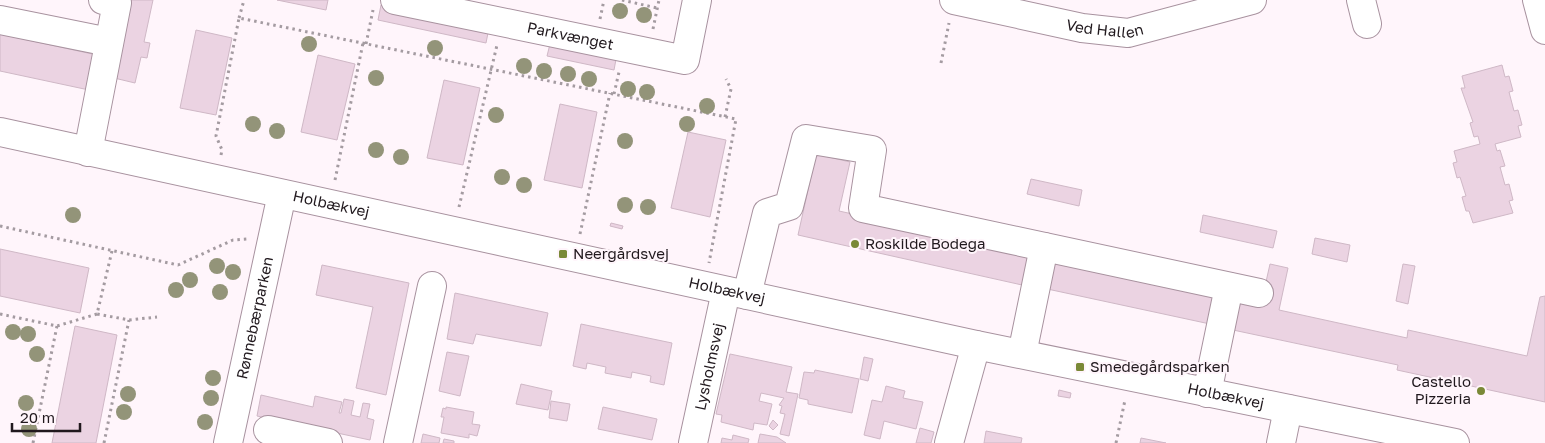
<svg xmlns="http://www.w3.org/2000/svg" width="1545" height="443" font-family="'Golos Text',sans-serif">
<rect width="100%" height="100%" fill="#fff5fb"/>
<path fill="#ebd3e2" stroke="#cfb8c6" d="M126 0H153L144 42 150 43 147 58 141 57 135 83 110 77Z
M277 0H328L326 10Z
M381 5 489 28 486 43 378 20Z
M196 30 232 38 216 115 180 108Z
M0 34 97 55 89 90 0 71Z
M551 40 617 54 614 70 547 56Z
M318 55 355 64 337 140 301 132Z
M1502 65 1505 77 1509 76 1513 91 1509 92 1514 111 1518 110 1522 125 1518 126 1521 137 1495 144 1497 151 1500 150 1505 166 1500 167 1505 185 1509 184 1513 200 1509 201 1513 213 1473 223 1469 211H1466L1462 197 1466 196 1460 177 1457 178 1453 163 1457 162 1454 151 1480 144 1478 136 1474 137 1470 123 1473 122 1461 88H1465L1462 76Z
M444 80 480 88 463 165 427 158Z
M560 104 597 112 582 188 544 180Z
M688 132 726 140 710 217 671 208Z
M816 154 850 162 839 211 1038 255 1031 287 798 235Z
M1031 179 1082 190 1079 206 1027 194Z
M1203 215 1277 231 1273 248 1200 232Z
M611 223 623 226 622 229 610 226Z
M1315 238 1350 245 1347 262 1312 254Z
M0 249 89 268 80 313 0 296Z
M1044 258 1218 294 1210 324 1038 287Z
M1270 264 1288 268 1279 310 1407 338 1408 330 1527 356 1540 297 1545 296V402L1397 370 1398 365 1233 330 1239 300 1261 304Z
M1403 264 1415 266 1408 304 1396 301Z
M322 265 409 283 386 395 356 388 373 307 316 295Z
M455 293 548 313 541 346 476 334 473 344 447 339Z
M581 324 672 343 664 385 650 382 651 376 632 372 631 378 605 373 606 367 587 363 586 369 573 366Z
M75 326 117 335 96 443H52Z
M447 352 469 356 460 396 439 391Z
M730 354 792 367 786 392 798 394 789 436 780 434 785 414 780 413 782 406 779 405 784 398 761 393 759 401 772 404 767 425 754 423 753 430 721 422 722 415 716 414Z
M864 357 873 359 868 381 860 379Z
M815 370 859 379 852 413 808 404V400L799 398 804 372 814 373Z
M521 384 552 391 548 410 516 404Z
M886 386 905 391 903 398 923 402 916 429 884 421 880 439 864 435 872 400 882 402Z
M1059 390 1071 393 1070 398 1058 396Z
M261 395 313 407 315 396 342 402 339 413H341L344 399 354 401 351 415 360 417 363 403 370 404 367 418 374 420 370 440 257 416Z
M551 401 570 404 567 421 549 418Z
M446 407 474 412 472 424 480 425 477 436 469 434V438L441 433 444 417H441L443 408 446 409Z
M603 407 657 419 652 440 598 429Z
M773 420 778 425 773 430 769 426Z
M920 428 934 432 931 443H916Z
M986 431 1022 438 1021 443H984Z
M423 434 440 438 439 443H421Z
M760 434 777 437 786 443H758Z
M733 435 749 439 748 443H721L722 438 732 440Z
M1141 438 1166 443H1140Z
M444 439 454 441V443H443Z"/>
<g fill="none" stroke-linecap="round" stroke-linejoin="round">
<g stroke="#a8929f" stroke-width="30">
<g id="minor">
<path id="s1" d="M395 0 685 60 697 0"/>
<path id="s2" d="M954 0 1082 28 1128 33 1252 0"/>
<path d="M1361 0 1367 24"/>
<path d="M1537 0 1545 30"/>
<path d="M0 20 109 42"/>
<path id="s3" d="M0 132 976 345 1455 443"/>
<path d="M88 152 117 3 103 0"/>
<path d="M747 295 767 213 789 206 806 139 872 150 863 208 1259 293"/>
<path d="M1022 354 1044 247"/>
<path d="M1207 393 1229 287"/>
<path d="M268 430 328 443"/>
<path id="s4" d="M228 443 282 194"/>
<path d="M398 443 432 286"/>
<path id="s5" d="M693 443 726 291"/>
<path d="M949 443 976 345"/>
<path d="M1281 443 1288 409"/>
</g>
</g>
<path stroke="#a49ba1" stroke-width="3" stroke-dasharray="2.5 4" stroke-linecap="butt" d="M622 0 657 8
M239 18 244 0
M600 19 604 0
M653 29 659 0
M366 44 373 10
M941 63 949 23
M614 94 619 72
M725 117 731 89 726 79
M221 155 222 150 216 136 239 18 736 119 709 263
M335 180 363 43
M459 207 497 45
M0 226 178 265 233 240 247 239
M580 234 610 93
M112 251 97 314 129 320 157 317
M0 314 57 326 97 314
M33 443 57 326
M104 443 129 320
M1116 443 1125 400"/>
<use href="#minor" stroke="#fff" stroke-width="28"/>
</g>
<g fill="#939479">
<circle cx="620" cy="11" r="8"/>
<circle cx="644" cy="15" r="8"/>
<circle cx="309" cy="44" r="8"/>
<circle cx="435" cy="48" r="8"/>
<circle cx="524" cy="66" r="8"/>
<circle cx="544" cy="71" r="8"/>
<circle cx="568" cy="74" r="8"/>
<circle cx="376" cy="78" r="8"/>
<circle cx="589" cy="79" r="8"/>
<circle cx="628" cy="89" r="8"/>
<circle cx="647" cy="92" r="8"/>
<circle cx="707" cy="106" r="8"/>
<circle cx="496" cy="115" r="8"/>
<circle cx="253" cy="124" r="8"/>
<circle cx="687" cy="124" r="8"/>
<circle cx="277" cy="131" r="8"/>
<circle cx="625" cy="141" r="8"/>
<circle cx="376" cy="150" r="8"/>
<circle cx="401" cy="157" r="8"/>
<circle cx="502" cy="177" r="8"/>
<circle cx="524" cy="185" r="8"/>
<circle cx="625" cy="205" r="8"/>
<circle cx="648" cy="207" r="8"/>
<circle cx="73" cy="215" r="8"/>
<circle cx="217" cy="266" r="8"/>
<circle cx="233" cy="272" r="8"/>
<circle cx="190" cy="280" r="8"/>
<circle cx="176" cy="290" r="8"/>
<circle cx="220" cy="292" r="8"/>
<circle cx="13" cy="332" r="8"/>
<circle cx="28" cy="334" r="8"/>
<circle cx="37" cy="354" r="8"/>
<circle cx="213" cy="378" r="8"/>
<circle cx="128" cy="394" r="8"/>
<circle cx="211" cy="398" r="8"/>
<circle cx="26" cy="403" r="8"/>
<circle cx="124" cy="412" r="8"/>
<circle cx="205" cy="422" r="8"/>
<circle cx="29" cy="429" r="8"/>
</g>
<g fill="#7a8937" stroke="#fff5fb" stroke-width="2">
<circle cx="855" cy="244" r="5"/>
<rect x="558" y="249" width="10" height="10" rx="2.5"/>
<rect x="1075" y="362" width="10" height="10" rx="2.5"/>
<circle cx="1481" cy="391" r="5"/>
</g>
<g text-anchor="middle" stroke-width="4" stroke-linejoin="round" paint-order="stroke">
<g font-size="15" fill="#21191e" stroke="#fff5fb">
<text dy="5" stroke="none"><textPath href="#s2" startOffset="154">Ved Hallen</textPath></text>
<text dy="5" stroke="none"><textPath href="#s1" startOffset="179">Parkvænget</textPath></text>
<text dy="5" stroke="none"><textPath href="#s3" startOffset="339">Holbækvej</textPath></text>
<text dy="5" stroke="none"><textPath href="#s3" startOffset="744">Holbækvej</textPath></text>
<text dy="5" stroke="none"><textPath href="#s4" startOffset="128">Rønnebærparken</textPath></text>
<text dy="5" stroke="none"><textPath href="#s5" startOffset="78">Lysholmsvej</textPath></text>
<text dy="5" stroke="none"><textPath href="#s3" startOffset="1254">Holbækvej</textPath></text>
</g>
<g font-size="15" fill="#21191e" stroke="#fff5fb" text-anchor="start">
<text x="865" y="249">Roskilde Bodega</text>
<text x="573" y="259">Neergårdsvej</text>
<text x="1090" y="372">Smedegårdsparken</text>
<text x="1471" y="387" text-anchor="end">Castello<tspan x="1471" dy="17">Pizzeria</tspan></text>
</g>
</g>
<path d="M12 423v8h68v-8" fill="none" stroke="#21191e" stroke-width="2.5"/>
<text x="20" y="423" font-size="15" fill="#21191e" stroke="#fff5fb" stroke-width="4" paint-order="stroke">20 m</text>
</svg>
